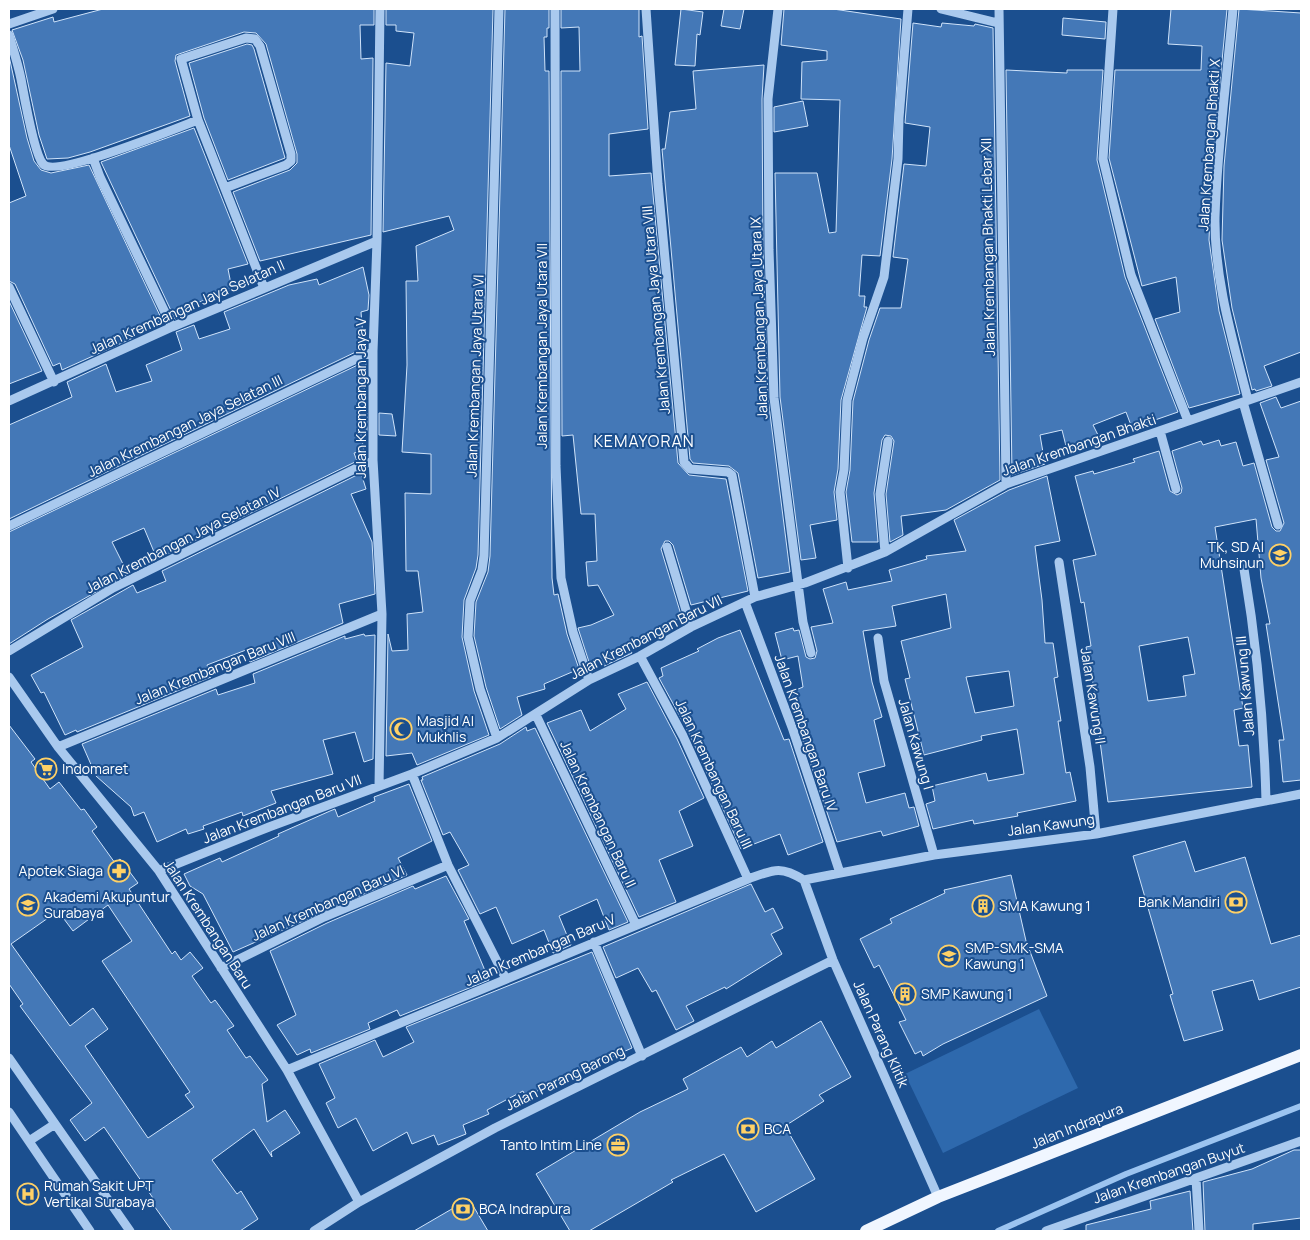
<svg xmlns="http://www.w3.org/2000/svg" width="1310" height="1240" font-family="Manrope,sans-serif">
<rect width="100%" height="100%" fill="#1b4f8f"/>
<path fill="#2e69ad" d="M1039 1009 1078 1088 943 1153 905 1074Z"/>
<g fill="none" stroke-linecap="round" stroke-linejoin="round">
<path stroke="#9cc4f0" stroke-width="6" d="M998 1231 1126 1174 1301 1106"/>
</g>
<path fill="#4478b7" stroke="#cfe3fa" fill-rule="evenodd" d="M103 9H374V25H360L361 59 373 58 371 235 260 261 233 192 290 170 297 163V154L266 44 256 33 244 32 176 55 175 61 190 116 90 152 68 158 47 159 39 135 23 60 12 30 53 17 54 22Z
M386 9H493L478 555 476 568 464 600 462 637 474 691 489 735 417 765 412 753 386 756 388 634 392 651 408 650 407 614 423 612 418 571H406L405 493 431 494V454L402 452 407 365 406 281H418L416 246 454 230 449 216 383 232 386 63 410 66 414 33 396 31V25H386Z
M505 9H549V28H547V37H544L545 71H549L552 578 554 595 558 594 567 634 579 669 544 684 545 689 517 697 522 715 500 729 486 687 474 636 476 602 488 572 490 556Z
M561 9H639V37L642 36 648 129 609 134V176L651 173 678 463 689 475 726 479 748 591 691 605 673 545 669 541H665L661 549 682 618 665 624 627 644 632 653 604 666 601 660 590 665 578 628 591 625 614 615 598 585 588 586 586 562 597 561 595 514H581L573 435 562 436 561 71H580L579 27 561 28Z
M681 9 703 12 700 35 697 34 695 66 675 65Z
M724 9H744L740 29 721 26Z
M784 9H833L901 19 892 159 880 256 862 255 859 296H865L864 307H867L841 400 838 469 834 492 837 520 810 525 816 558 801 560 780 397 775 173H817L829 233 836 232 840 100 801 99 802 62 827 60V51L781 45Z
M1171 9H1227L1212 165 1209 240 1219 311 1240 394 1189 408 1155 319 1180 312 1176 277 1142 286 1109 158 1115 70H1201L1202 46 1168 44Z
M1239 9 1301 13V352L1264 366 1272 386 1256 391 1255 389 1252 390 1232 308 1222 240 1224 166Z
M1063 18 1106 22 1105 39 1062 35Z
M913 23 941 27 942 23 974 26 975 24 993 28 1000 480 946 510 901 516 903 535 890 542 886 494 894 441 891 436 885 435 882 440 874 493 878 542H852L846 492 850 470 853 401 869 340 880 308H901L908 259 893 257 904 164 926 166 930 127 905 123Z
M247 44 252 45 254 49 285 158 228 180 204 118 189 63Z
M9 56 27 138 34 161 41 170 51 173 89 165 162 320 133 333 135 337 62 370 60 363 53 366 15 284 9 281V203L26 196 9 145Z
M764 65 762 99 763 250 768 398 790 572 758 578 738 473 729 466 693 463 690 459 662 149H665L670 112 696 109 693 71Z
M1006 70 1067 73V70H1103L1097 160 1125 277 1178 412 1132 428 1126 412 1093 425 1098 435 1083 442 1084 444 1067 450 1062 430 1040 435 1045 464 1012 475Z
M803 101 808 126 774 132V107Z
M194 128 248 264 228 269 232 289 187 307 189 313 175 319 101 162Z
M363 267 369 295 368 310 361 312 364 348 9 519V425L72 397 67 382 106 364 116 392 152 381 146 365 182 350 176 332 194 325 199 339 230 329 224 312 289 285 317 279 319 285Z
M9 301 42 371 9 384Z
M366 361 363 412 367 413V434H361L364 451 354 453 357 461 157 559 144 528 112 542 128 574 48 619 9 644V532Z
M1276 397 1281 408 1301 401V780L1283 782 1279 740H1284L1266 624H1270L1261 578 1256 519 1215 527 1243 708 1234 710 1239 746 1248 745 1252 787 1108 802 1098 726 1101 725 1086 647 1091 646 1084 602 1081 603 1073 560 1096 555 1075 476 1093 471 1094 474 1135 462 1133 459 1159 451 1170 491 1177 495 1181 493 1182 488 1172 451 1201 441 1203 445 1219 440 1221 446 1236 442 1243 466 1254 463 1272 527 1276 531H1280L1284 523 1266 460 1279 457 1260 403ZM1188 637 1195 674 1183 676 1186 696 1148 701 1139 646Z
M379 413 392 414 396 436 379 435Z
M361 473 366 489 351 494 372 542 375 594 339 604 343 623 250 662 246 650 207 665 211 677 77 732 76 730 65 735 44 692 41 693 31 675 83 647 71 620 133 585 137 593 166 581 162 571Z
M1047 476 1060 541 1035 546 1042 600 1045 643H1053L1058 677 1054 678 1061 721H1058L1066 773 1070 772 1076 801 1017 813 1018 816 1001 819 974 824 973 820 933 829 926 804 935 801 932 786 986 773 988 781 1024 774 1017 729 981 736 982 740 924 755 905 679 910 678 901 641 951 628 946 594 892 606 896 626 863 631 872 682 882 717 874 720 885 766 858 773 866 803 905 793 909 808 914 807 919 826 883 836 881 831 837 842 801 735 791 692 803 687 798 656 782 660 775 633 793 628 794 631 799 630 806 657 810 659 815 658 817 651 811 627 833 623 823 589 846 582 848 590 892 581 889 570 927 559 926 556 966 551 954 520 1009 490ZM1009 671 1014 706 975 713 966 677Z
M740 630 784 740 789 739 823 842 788 855 780 834 741 849 689 733 659 678 663 676 661 668 699 651 697 649 718 638Z
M364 634 365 636 375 635 373 759 364 762 355 732 323 740 333 774 271 791 276 803 243 816 242 812 203 826 204 829 188 834 186 829 157 842 144 812 134 816 131 807 96 776 82 744 216 689 218 695 255 683 253 674 345 636V639Z
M647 682 677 739 704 798 679 811 693 846 659 860 676 902 639 917 547 723 581 710 590 731 626 709 618 694Z
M9 725 35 759 31 762 50 789 59 782 81 810 84 809 97 827 92 831 115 863 120 859 138 883 129 889 172 954 175 951 181 960 190 952 203 968 192 976 211 1003 215 1000 234 1026 227 1030 246 1058 250 1056 268 1080 262 1084 267 1122 285 1110 300 1133 271 1152 272 1157 254 1129 212 1160 237 1194 241 1191 258 1219 240 1231H172L152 1203 155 1201 104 1127 85 1141 70 1120 92 1103 20 1006 23 1004 9 984ZM108 905 132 941 102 961 190 1092 185 1095 194 1107 148 1138 85 1046 108 1029 93 1008 70 1026 11 944 58 911 73 931Z
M526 727 527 731 535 728 628 922 609 930 597 899 559 916 571 945 553 953 544 930 512 944 496 907 480 914 458 870 469 865 450 832 443 835 421 780H423L422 777 500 744Z
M409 784 432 841 398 858 407 875 233 952 203 894 190 886 184 874 220 858 222 862 279 836 278 834 330 811 335 809 338 817 375 801 374 797Z
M1185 841 1195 872 1245 857 1271 944 1301 935V987L1259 1000 1253 980 1212 991 1223 1030 1184 1041 1170 995 1173 994 1133 856Z
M1011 875 1026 941 1047 996 943 1044 923 1056 921 1051 915 1054 899 1022 906 1020 879 965 874 968 860 939 892 923 890 919 945 893 944 890Z
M446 876 469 919 464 921 489 980 400 1016 397 1010 368 1023 370 1029 311 1053 310 1049 297 1055 277 1025 296 1015 270 951 327 923 413 886 415 889Z
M751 884 765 912 773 908 783 928 771 934 782 954 726 989 725 987 686 1006 694 1021 676 1030 656 990 652 992 638 968 616 978 603 947Z
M592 952 632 1048 545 1087 526 1097 523 1091 487 1110 489 1114 463 1125 466 1134 438 1145 434 1135 412 1144 407 1132 373 1151 356 1118 338 1128 326 1103 335 1098 319 1064 375 1040 383 1057 414 1042 406 1027Z
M821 1021 851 1077 819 1095 824 1101 785 1126 815 1179 756 1212 724 1154 671 1180 673 1182 589 1231H570L536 1174 640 1112 688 1089 683 1079 741 1047 747 1057 772 1041 776 1048Z
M1294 1150H1301V1218L1253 1224V1231H1205L1203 1182 1252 1169Z
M1190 1191 1193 1231H1086V1225L1151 1209 1150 1201Z
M469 1199 488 1231H414Z"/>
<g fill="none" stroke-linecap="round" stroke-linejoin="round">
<path stroke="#a9c9ee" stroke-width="9" d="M555 9 556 466 561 578 573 632 589 680
M646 9 658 184 684 462 690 469 728 472 732 475 755 597
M778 9 768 99 769 250 774 398 803 622 811 653
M941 9 998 23
M999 9 1006 484
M1113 9 1103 159 1131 275 1188 421
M1233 9C1227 78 1217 148 1215 217 1214 279 1233 341 1248 400
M9 24 53 9
M9 35C13 49 18 64 21 79 24 95 34 154 43 164 55 178 177 128 198 120
M93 158 100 177 172 327
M225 188 286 165 291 161V154L260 46 255 39 246 38 181 59 198 120 264 288
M9 287 54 382
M9 401 172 327 377 241
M1243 402 1278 525
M1160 431 1176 489
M9 526 373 351
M667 547 691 627
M885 552 880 494 888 441
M1059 562 1090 767 1096 834
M848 568 840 492 844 470 847 400 863 338 884 277 898 159 899 118 908 9
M1244 569C1257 646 1264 723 1266 801
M745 602 793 730 840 873
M878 638 884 681 934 855
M9 651 113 588 373 460
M640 656 683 736 748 879
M9 677 58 747 159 871 287 1070 359 1202
M536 715 636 925
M497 738 480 689 468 637 470 601 482 570 484 556 499 9
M58 747 382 614
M412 774 448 865 506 979
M379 786 382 614 373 460V351L377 241 380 9
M159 871 269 827 412 774 497 738 589 680 640 656 691 627 755 597 805 583 885 552 1006 484 1301 382
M804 880 934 855 1096 834 1301 794
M804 880 833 960 938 1197
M594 942 642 1056
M221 968 324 917 448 865
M9 1058 130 1231
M287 1070 748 879C773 870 780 865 804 880
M9 1112 90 1231
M29 1141 55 1124
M1196 1178 1199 1231
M314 1231 359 1202 495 1128 833 960
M1046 1231 1301 1141"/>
<path stroke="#f0f6ff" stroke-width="12" d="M866 1231 938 1197 1301 1055"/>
</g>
<defs>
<g id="school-ring" transform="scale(1.125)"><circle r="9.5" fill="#1b4f8f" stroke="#ffd166" stroke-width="1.5"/><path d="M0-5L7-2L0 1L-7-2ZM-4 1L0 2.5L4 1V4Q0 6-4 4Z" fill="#ffd166"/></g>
<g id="mosque-ring" transform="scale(1.125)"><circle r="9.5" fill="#1b4f8f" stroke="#ffd166" stroke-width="1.5"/><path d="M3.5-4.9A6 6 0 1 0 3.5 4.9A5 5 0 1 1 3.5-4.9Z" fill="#ffd166"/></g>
<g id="supermarket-ring" transform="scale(1.125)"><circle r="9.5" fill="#1b4f8f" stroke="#ffd166" stroke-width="1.5"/><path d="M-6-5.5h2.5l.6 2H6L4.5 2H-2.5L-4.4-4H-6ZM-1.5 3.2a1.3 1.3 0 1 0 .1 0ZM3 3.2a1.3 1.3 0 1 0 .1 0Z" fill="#ffd166"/></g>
<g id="pharmacy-ring" transform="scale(1.125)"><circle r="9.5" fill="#1b4f8f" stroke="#ffd166" stroke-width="1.5"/><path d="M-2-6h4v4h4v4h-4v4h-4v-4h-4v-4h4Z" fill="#ffd166"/></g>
<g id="bank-ring" transform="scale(1.125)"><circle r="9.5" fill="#1b4f8f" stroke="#ffd166" stroke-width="1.5"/><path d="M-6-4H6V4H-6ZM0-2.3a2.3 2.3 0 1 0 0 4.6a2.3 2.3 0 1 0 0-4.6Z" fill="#ffd166"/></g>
<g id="university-ring" transform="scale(1.125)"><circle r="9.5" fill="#1b4f8f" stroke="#ffd166" stroke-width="1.5"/><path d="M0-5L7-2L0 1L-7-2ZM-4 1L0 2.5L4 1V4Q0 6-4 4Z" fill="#ffd166"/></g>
<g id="building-ring" transform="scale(1.125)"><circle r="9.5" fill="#1b4f8f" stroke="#ffd166" stroke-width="1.5"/><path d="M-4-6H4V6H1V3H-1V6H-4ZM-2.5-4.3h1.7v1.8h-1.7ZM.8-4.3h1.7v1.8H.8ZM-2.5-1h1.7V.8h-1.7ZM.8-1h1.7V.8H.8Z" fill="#ffd166"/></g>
<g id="office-ring" transform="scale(1.125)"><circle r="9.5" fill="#1b4f8f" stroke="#ffd166" stroke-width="1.5"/><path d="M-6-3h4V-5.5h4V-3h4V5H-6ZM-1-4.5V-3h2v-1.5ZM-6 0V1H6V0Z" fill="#ffd166"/></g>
<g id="hospital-ring" transform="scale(1.125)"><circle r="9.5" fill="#1b4f8f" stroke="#ffd166" stroke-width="1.5"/><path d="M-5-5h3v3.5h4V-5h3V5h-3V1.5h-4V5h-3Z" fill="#ffd166"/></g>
</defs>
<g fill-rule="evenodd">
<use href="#school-ring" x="1280" y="555"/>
<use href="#mosque-ring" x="401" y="729"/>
<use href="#supermarket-ring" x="46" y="769"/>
<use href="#pharmacy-ring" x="119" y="871"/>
<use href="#bank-ring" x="1236" y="902"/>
<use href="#university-ring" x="28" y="905"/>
<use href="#building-ring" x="983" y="906"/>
<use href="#school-ring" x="949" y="956"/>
<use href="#building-ring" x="905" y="994"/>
<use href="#bank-ring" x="748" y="1129"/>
<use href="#office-ring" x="618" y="1145"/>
<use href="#hospital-ring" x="28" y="1194"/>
<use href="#bank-ring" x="463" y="1209"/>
</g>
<g text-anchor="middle" stroke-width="4" stroke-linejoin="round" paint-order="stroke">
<g font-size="14" fill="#fff" stroke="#1b4f8f">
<text transform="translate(1209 145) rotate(-86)" y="5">Jalan Krembangan Bhakti X</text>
<text transform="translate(988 247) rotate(-91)" y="5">Jalan Krembangan Bhakti Lebar XII</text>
<text transform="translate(187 307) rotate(-24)" y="5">Jalan Krembangan Jaya Selatan II</text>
<text transform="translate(656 310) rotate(-95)" y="5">Jalan Krembangan Jaya Utara VIII</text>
<text transform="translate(759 318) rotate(-92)" y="5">Jalan Krembangan Jaya Utara IX</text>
<text transform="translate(542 346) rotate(-90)" y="5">Jalan Krembangan Jaya Utara VII</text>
<text transform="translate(475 376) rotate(-88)" y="5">Jalan Krembangan Jaya Utara VI</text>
<text transform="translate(361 398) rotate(-90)" y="5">Jalan Krembangan Jaya V</text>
<text transform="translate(185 426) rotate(-26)" y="5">Jalan Krembangan Jaya Selatan III</text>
<text transform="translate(1079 445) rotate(-19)" y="5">Jalan Krembangan Bhakti</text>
<text transform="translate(183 540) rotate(-27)" y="5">Jalan Krembangan Jaya Selatan IV</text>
<text transform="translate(646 637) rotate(-27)" y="5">Jalan Krembangan Baru VII</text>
<text transform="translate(215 668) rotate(-22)" y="5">Jalan Krembangan Baru VIII</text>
<text transform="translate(1245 686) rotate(-95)" y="5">Jalan Kawung III</text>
<text transform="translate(1093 696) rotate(81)" y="5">Jalan Kawung II</text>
<text transform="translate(806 733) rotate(71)" y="5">Jalan Krembangan Baru IV</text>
<text transform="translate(916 744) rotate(74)" y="5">Jalan Kawung I</text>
<text transform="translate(714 774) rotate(65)" y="5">Jalan Krembangan Baru III</text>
<text transform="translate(282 809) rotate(-21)" y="5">Jalan Krembangan Baru VII</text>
<text transform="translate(598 814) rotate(65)" y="5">Jalan Krembangan Baru II</text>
<text transform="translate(1051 825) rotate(-8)" y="5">Jalan Kawung</text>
<text transform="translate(328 903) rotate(-24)" y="5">Jalan Krembangan Baru VI</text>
<text transform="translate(208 924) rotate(57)" y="5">Jalan Krembangan Baru</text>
<text transform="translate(540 950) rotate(-23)" y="5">Jalan Krembangan Baru V</text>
<text transform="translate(881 1034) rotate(66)" y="5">Jalan Parang Klitik</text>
<text transform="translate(565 1078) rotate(-26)" y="5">Jalan Parang Barong</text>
<text transform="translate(1077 1126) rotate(-22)" y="5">Jalan Indrapura</text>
<text transform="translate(1169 1173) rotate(-19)" y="5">Jalan Krembangan Buyut</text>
</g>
<g font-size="14" fill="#fff" stroke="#1b4f8f" text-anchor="start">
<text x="1264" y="552" text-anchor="end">TK, SD Al<tspan x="1264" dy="16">Muhsinun</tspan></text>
<text x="417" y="726">Masjid Al<tspan x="417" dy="16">Mukhlis</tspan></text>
<text x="62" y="774">Indomaret</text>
<text x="103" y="876" text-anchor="end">Apotek Siaga</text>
<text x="44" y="902">Akademi Akupuntur<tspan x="44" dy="16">Surabaya</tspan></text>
<text x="1220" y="907" text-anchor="end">Bank Mandiri</text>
<text x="999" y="911">SMA Kawung 1</text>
<text x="965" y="953">SMP-SMK-SMA<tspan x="965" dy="16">Kawung 1</tspan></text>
<text x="921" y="999">SMP Kawung 1</text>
<text x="764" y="1134">BCA</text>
<text x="602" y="1150" text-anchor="end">Tanto Intim Line</text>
<text x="44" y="1191">Rumah Sakit UPT<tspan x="44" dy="16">Vertikal Surabaya</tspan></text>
<text x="479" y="1214">BCA Indrapura</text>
</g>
<g font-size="16" letter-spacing="1" fill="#fff" stroke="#1b4f8f">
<text x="644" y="447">KEMAYORAN</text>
</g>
</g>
<rect width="1310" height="1240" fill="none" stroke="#ffffff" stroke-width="20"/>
</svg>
